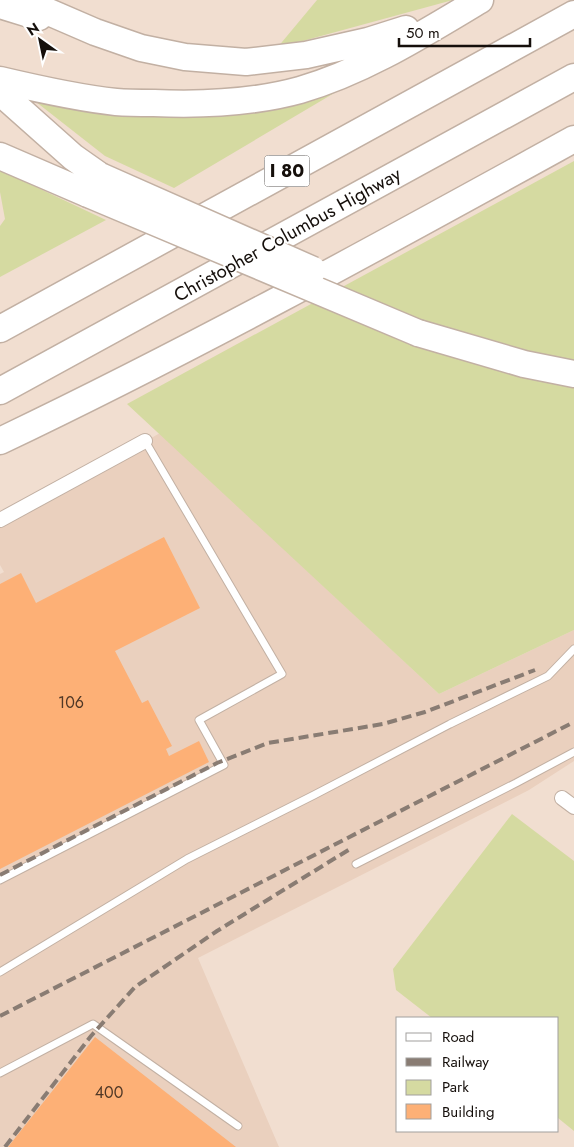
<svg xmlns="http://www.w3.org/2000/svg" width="574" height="1147" font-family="Jost,sans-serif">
<rect width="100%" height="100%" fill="#f1ded0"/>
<path fill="#ead0be" d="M160 433 439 694 574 630V761L529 790 198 958 279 1147H0V574L4 572 0 565V524Z"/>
<path fill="#d5daa1" d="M317 0H453L277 48Z
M358 79 174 188 105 156 31 98 113 108 220 116Z
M574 161V630L439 694 127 404Z
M0 170 106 220 0 277V226L5 219 0 192Z
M512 814 574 861V1131L558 1118V1018H432L396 990 393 969Z"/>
<path fill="#fdb076" d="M164 537 200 608 115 651 142 703 148 700 172 746 166 749 169 756 199 741 209 762 0 869V584L21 573 36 603Z
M95 1037 236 1147H8Z"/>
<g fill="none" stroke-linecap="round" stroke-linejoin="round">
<g stroke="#c2b0a3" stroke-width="9">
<path id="lane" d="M356 864 516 783 574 752
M0 880 224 765 199 720 282 674 145 441
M0 972 187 859 314 795 450 724 548 676 574 649
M0 1073 93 1024 238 1126"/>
</g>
<g stroke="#c2b0a3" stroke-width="16">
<path id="street" d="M0 520 145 441
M562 798 574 807"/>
</g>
<g stroke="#c2b0a3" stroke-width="29">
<path id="highway" d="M21 0 95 32 141 48 185 57 246 62 306 55 368 41 406 29
M0 5 39 17
M0 80C38 89 77 98 116 102 128 103 141 103 154 103 202 105 253 103 300 90 365 71 423 34 480 0
M0 92 73 157 100 176
M0 156 88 194
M0 329 574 14
M418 333 524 364 574 374
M0 391 574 77
M0 441C195 348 385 243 574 139"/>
</g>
<use href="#lane" stroke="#fff" stroke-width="7"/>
<use href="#street" stroke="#fff" stroke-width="14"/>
<use href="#highway" stroke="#fff" stroke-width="26"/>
<path stroke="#897c73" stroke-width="4" stroke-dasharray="10 5" stroke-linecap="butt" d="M0 875 217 763 268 743 383 724 425 712 535 670
M0 1016 574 722
M5 1147 91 1036 135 987 217 931 350 849"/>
<g stroke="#c2b0a3" stroke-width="29" stroke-linecap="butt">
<path id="highway-bridge" d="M100 176 313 270
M88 194 418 333"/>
</g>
<use href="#highway-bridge" stroke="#fff" stroke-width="26"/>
</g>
<g text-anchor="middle" stroke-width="4" stroke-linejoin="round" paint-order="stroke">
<g font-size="16" fill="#4f3726">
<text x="71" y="708">106</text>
<text x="109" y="1098">400</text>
</g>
<rect fill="#fff" stroke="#5b5754" stroke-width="1" x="264.5" y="155.5" width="45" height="31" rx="4"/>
<g font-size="18" font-weight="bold" fill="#150f0b">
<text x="287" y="177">I 80</text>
</g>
<g font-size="19" fill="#150f0b" stroke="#fff">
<text transform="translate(287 234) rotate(-29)" y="7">Christopher Columbus Highway</text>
</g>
</g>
<rect x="396" y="1017" width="162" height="115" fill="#ffffff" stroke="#a19f9d"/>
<rect x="406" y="1033" width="25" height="8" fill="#ffffff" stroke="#a19f9d"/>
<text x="442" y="1042" font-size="15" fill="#150f0b">Road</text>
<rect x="406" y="1058" width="25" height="8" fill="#897c73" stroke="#a19f9d"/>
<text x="442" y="1067" font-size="15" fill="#150f0b">Railway</text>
<rect x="406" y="1080" width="25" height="15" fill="#d5daa1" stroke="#a19f9d"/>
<text x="442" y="1092" font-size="15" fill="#150f0b">Park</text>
<rect x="406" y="1104" width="25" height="15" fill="#fdb076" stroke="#a19f9d"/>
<text x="442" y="1117" font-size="15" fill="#150f0b">Building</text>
<g transform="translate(40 40) rotate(327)" stroke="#ffffff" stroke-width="4" paint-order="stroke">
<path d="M0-4L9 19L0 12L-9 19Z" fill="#150f0b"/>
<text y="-8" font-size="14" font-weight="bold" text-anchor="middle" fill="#150f0b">N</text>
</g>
<path d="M399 38v8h131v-8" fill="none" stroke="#150f0b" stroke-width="2.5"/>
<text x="406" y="38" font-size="15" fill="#150f0b" stroke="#ffffff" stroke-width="4" paint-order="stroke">50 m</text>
</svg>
